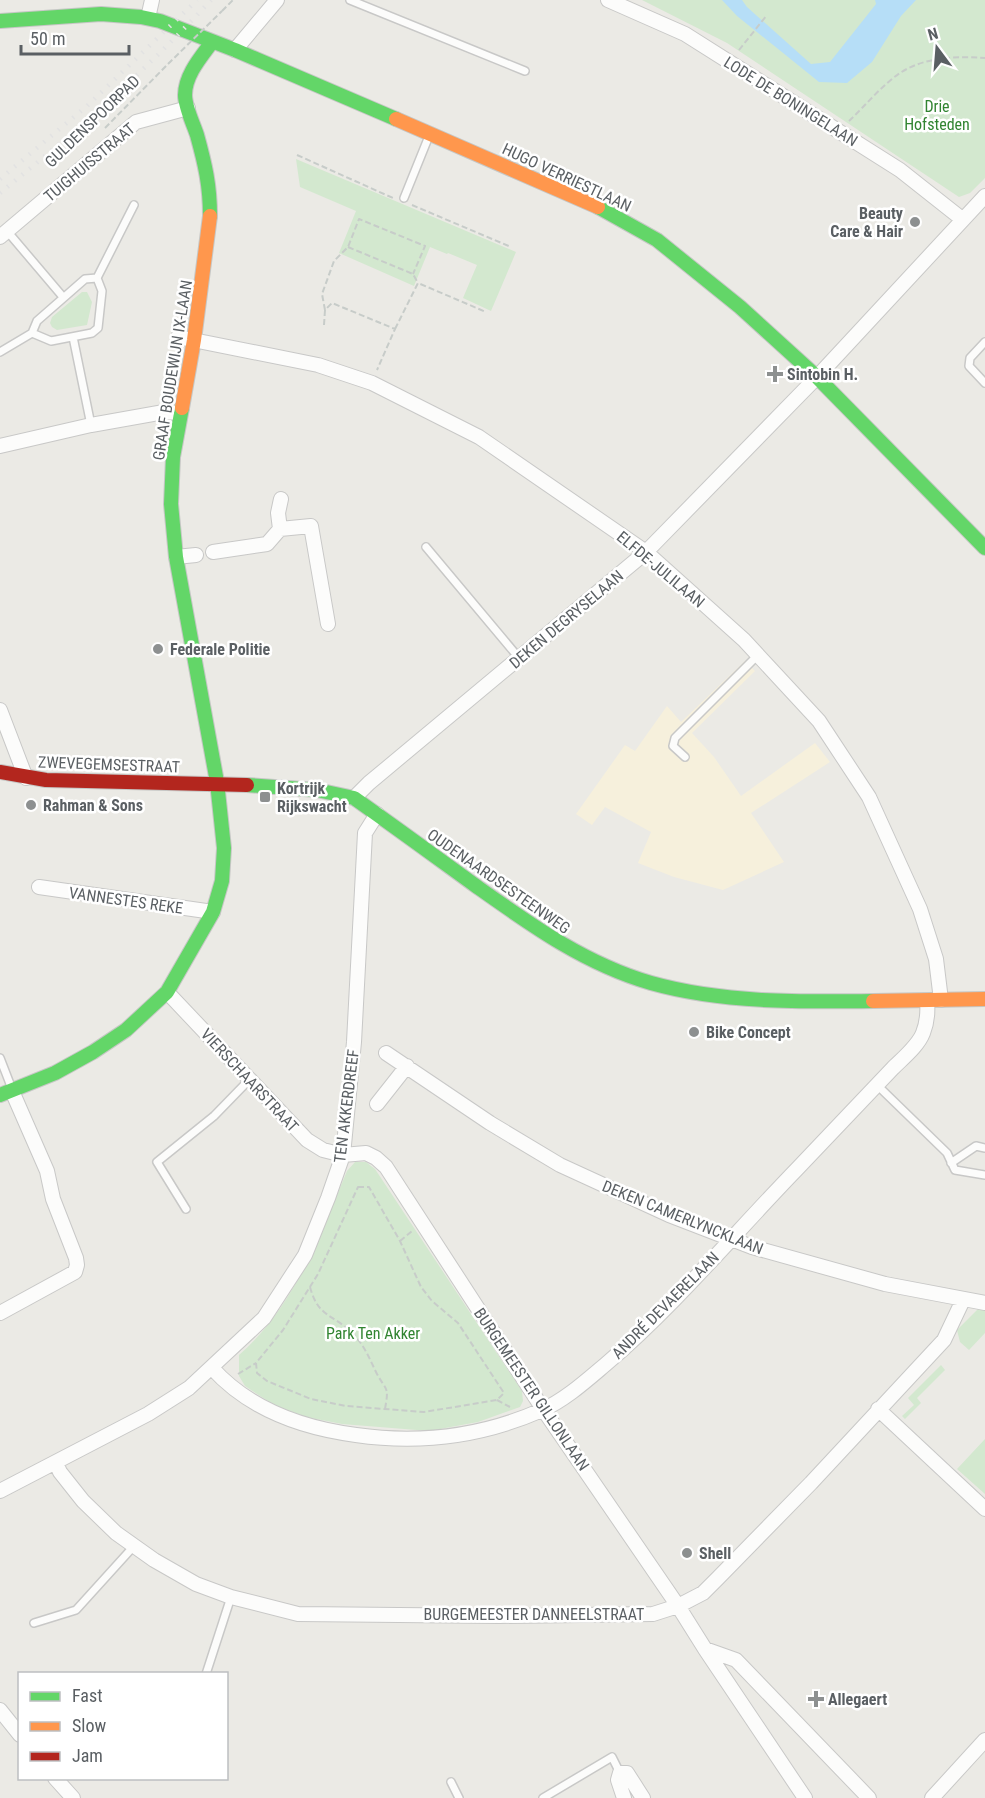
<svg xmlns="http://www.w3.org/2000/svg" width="985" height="1798" font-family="'Roboto Condensed',sans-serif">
<rect width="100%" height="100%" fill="#ebeae5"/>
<path fill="#f6f0dc" d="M745 661 755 671 692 733 714 757 741 796 815 743 830 762 751 813 784 862 723 890 674 877 638 863 651 832 605 807 592 825 576 814 625 745 635 751 667 706 681 722Z"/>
<path fill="#d3e8cf" d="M642 0H985V178L970 193 959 197 727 43Z
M296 159 516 252 491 311 463 298 477 265 448 253 447 254 430 247 414 286 339 253 356 211 300 187Z
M82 292H87L92 302 87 325 57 330 52 327 50 323 52 317Z
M355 1162H366L375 1169 522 1391 523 1401 520 1407 478 1422 429 1431 342 1424 306 1417 274 1405 245 1386 239 1376V1355C293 1308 320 1236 347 1171Z
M979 1308 985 1309V1333L969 1350 960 1342 957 1330Z
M941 1365 945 1370 917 1398 921 1403 905 1419 902 1416 914 1405 908 1398Z
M985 1439V1494L957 1469Z"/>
<path fill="#b6def7" d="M722 0H742L747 7 811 64 830 62 876 4 875 0H916L901 16 872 62 847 83 819 82 737 16Z"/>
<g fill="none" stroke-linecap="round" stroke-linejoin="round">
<g stroke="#c8c8c7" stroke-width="10">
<path id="lane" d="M350 0 525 71
M404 198 429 136
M7 231 63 297
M97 278 134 205
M32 333 51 341 92 333 98 328 102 291 97 278
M73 337 91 425
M985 342 970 358 969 366 985 383
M0 352 32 333 37 321 85 279 97 278
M426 547 519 658
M685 757 673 746 675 738 758 655
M0 1058 12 1089
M877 1085 947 1153 955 1170 985 1175
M951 1163 976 1146 985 1148
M186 1209 157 1162 214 1116 249 1080
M34 1623 76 1610 134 1546
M206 1674 231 1597
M451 1782 459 1798
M543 1798 612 1757 620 1773"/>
</g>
<g stroke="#c8c8c7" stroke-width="16">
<path id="street" d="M608 0 685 34 900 170 962 219
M148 18 152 0
M235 50 277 0
M0 237 136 122 188 108
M178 337 318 365 372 383 479 437 646 552 744 640 819 721 869 797 920 909 936 959 941 1000
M0 446 91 425 164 412 179 413
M280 529 278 513 281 499
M213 552 267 544 280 529 311 526 328 624
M176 557 196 555
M0 710 26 778
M354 798 369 783 646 552 817 377 985 196
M39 887 213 912
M167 992 307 1140 323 1150 343 1155 366 1153 376 1158 386 1167 543 1409 678 1606 705 1649 805 1798
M386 1053 490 1123 560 1165 669 1215 752 1247 885 1284 985 1303
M377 1104 407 1066
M0 1313 75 1272 77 1265 76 1258 53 1199 47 1171 12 1091
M212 1368C249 1409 302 1428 356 1435 419 1444 483 1436 542 1410 565 1400 587 1380 606 1364 675 1305 734 1234 797 1169 829 1135 861 1102 893 1068 903 1058 918 1046 923 1033 927 1023 928 1012 927 1001
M878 1409 985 1509
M56 1463 60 1472 83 1501 116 1533 154 1560 196 1584 231 1597 298 1614 499 1616 653 1614 678 1606 703 1593 718 1578 811 1483 944 1340 963 1300
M0 1491 148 1414 189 1388 264 1318 305 1255 328 1198 343 1155 354 1042 365 833 377 814
M705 1649 736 1660 869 1798
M0 1710 20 1735
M55 1778 73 1798
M624 1798 618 1780 620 1773H627L643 1798
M932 1798 985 1740"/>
</g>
<g stroke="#c6c7c5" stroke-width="16">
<path id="fast" d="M0 21 101 14 141 17 160 21 235 50 396 119
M598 207 657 240 740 307 817 377 985 548
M210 216C210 185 205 164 197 135 193 123 185 107 185 95 185 75 201 57 212 42
M247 785 317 790 354 798C395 827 436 857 476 886 531 925 585 964 651 983 722 1003 800 1002 873 1001
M0 1095 55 1073 93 1052 126 1030 167 992 213 912 222 881 224 848 217 782 176 557 171 504 173 457 182 408"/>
</g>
<g stroke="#c6c7c5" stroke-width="16">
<path id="slow" d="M396 119 598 207
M182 408 194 340 210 216
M873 1001 985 999"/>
</g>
<g stroke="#c6c7c5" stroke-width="16">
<path id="jam" d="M0 772 46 780 247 785"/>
</g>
<path stroke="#c7ccc9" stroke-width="2" stroke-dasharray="6 3" stroke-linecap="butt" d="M222 11 233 0
M739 50 767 15
M849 121C865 106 882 85 900 73 924 57 957 56 985 58
M105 128 168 64
M297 155 393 198
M412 205 511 247
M348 247 413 274 418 283
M325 310 322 294 334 261 348 247 359 219 425 246 413 274
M324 325 325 310 332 303 395 329 377 370
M395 329 418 283 486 312
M358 1187H369L400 1241 421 1287 432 1301 458 1323 504 1393 497 1400 424 1412 346 1406 311 1399 267 1381 257 1373 256 1363 283 1330 318 1274Z
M400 1241 412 1231
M310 1287C318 1318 334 1314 353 1334 365 1346 370 1360 377 1374 387 1392 389 1386 385 1409
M238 1374 256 1363
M497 1400 510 1407"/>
<use href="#lane" stroke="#fcfcfb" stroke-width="7"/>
<use href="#street" stroke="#fcfcfb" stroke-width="14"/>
<use href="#fast" stroke="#63d668" stroke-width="14"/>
<use href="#slow" stroke="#ff974d" stroke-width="14"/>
<use href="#jam" stroke="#b3261e" stroke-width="14"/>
<path stroke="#e2e2e2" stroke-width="4.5" stroke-dasharray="1.5 8" stroke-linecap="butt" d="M0 179 87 106 197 0
M0 193C74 133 147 70 211 0"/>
<path stroke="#c7ccc9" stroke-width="2" stroke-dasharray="6 3" stroke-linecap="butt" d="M168 64 222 11"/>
</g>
<g fill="#8d9090" stroke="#fff" stroke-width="2">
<circle cx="915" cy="222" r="6"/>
<path d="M772 365h6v6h6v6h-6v6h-6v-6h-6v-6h6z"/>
<circle cx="158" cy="649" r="6"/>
<rect x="259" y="791" width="12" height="12" rx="3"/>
<circle cx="31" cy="805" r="6"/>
<circle cx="694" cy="1032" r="6"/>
<circle cx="687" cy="1553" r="6"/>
<path d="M813 1690h6v6h6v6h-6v6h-6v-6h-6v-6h6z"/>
</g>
<g text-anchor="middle" stroke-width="5" stroke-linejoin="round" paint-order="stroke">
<g font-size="16" fill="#5a5f63" stroke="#fff">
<text transform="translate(791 101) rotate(32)" y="6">LODE DE BONINGELAAN</text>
<text transform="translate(92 121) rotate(-44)" y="6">GULDENSPOORPAD</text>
<text transform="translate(89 162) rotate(-40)" y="6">TUIGHUISSTRAAT</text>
<text transform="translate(567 177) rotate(25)" y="6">HUGO VERRIESTLAAN</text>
<text transform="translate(172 370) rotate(-81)" y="6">GRAAF BOUDEWIJN IX-LAAN</text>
<text transform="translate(661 569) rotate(40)" y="6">ELFDE-JULILAAN</text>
<text transform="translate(566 619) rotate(-40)" y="6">DEKEN DEGRYSELAAN</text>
<text transform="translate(109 764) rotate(2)" y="6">ZWEVEGEMSESTRAAT</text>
<text transform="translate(499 881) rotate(35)" y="6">OUDENAARDSESTEENWEG</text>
<text transform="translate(126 900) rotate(8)" y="6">VANNESTES REKE</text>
<text transform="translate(250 1080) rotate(47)" y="6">VIERSCHAARSTRAAT</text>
<text transform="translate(346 1106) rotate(-83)" y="6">TEN AKKERDREEF</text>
<text transform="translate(683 1217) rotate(22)" y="6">DEKEN CAMERLYNCKLAAN</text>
<text transform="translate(665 1305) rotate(-45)" y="6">ANDRÉ DEVAERELAAN</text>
<text transform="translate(532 1389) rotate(56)" y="6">BURGEMEESTER GILLONLAAN</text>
<text x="534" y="1620">BURGEMEESTER DANNEELSTRAAT</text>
</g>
<g font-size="16" fill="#318431" stroke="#fff">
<text x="937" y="112">Drie<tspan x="937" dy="18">Hofsteden</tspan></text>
<text x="373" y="1339">Park Ten Akker</text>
</g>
<g font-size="16" font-weight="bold" fill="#5a5f63" stroke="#fff" text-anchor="start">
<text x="903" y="219" text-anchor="end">Beauty<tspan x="903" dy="18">Care &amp; Hair</tspan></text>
<text x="787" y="380">Sintobin H.</text>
<text x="170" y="655">Federale Politie</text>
<text x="277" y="794">Kortrijk<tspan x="277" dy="18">Rijkswacht</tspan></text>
<text x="43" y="811">Rahman &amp; Sons</text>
<text x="706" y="1038">Bike Concept</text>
<text x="699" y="1559">Shell</text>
<text x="828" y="1705">Allegaert</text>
</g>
</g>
<rect x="18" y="1672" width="210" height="108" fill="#ffffff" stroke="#bdbfc1" stroke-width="1.5"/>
<rect x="30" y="1692" width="30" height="9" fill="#63d668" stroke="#bdbfc1" stroke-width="1.5"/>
<text x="72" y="1702" font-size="18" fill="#5a5f63">Fast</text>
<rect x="30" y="1722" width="30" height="9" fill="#ff974d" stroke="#bdbfc1" stroke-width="1.5"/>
<text x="72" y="1732" font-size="18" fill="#5a5f63">Slow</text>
<rect x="30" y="1752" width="30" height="9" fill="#b3261e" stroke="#bdbfc1" stroke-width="1.5"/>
<text x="72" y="1762" font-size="18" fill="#5a5f63">Jam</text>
<g transform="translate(937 48) rotate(344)" stroke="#ffffff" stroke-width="4.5" paint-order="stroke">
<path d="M0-4.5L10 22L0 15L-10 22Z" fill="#5a5f63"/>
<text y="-9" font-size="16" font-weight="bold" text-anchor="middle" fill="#5a5f63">N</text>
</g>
<path d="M21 45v9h108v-9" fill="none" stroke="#5a5f63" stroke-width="3"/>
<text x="30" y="45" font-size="18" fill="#5a5f63" stroke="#ffffff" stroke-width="4.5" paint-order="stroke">50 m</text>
</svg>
